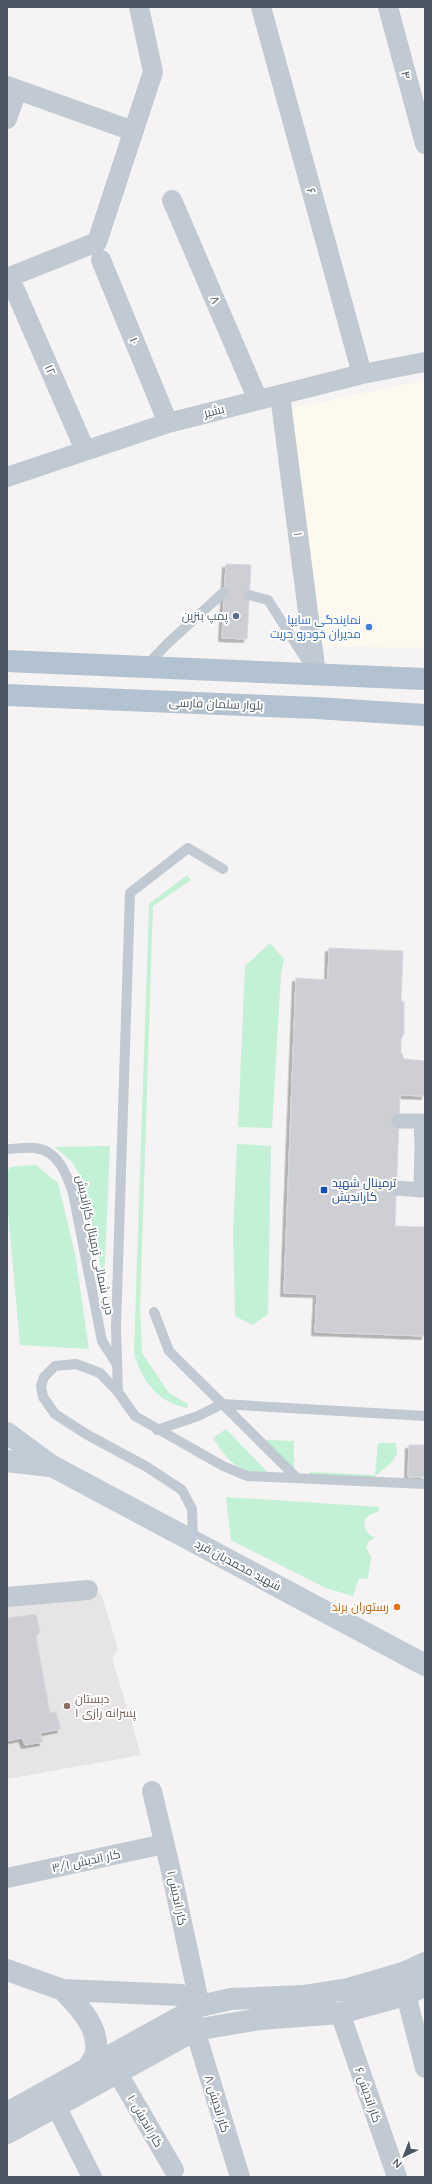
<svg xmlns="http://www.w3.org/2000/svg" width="432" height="2184" font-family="Quicksand,Cairo,sans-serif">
<defs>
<filter id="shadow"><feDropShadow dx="-3.5" dy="3.5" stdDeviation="0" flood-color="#0004"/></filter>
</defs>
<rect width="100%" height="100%" fill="#f5f3f3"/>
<path fill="#fdf9ef" d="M425 380V648L317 646 287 409Z"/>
<path fill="#e6e4e5" d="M101 1593 118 1649 112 1658 141 1755 7 1779V1607Z"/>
<path fill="#c3f1d5" d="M187 875 191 880 153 906 140 1309 142 1353 169 1393 188 1404 187 1408C157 1402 142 1381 134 1353L149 904Z
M270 943 284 959 281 974 272 1128 238 1127 245 966Z
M237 1144 271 1146 268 1314 252 1325 235 1316 233 1231Z
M110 1146 104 1285 84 1182 72 1162 55 1147Z
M36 1165 58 1183 75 1254 89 1349 20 1345 7 1201V1173L10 1167Z
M226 1429 270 1475C239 1473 230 1464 213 1438Z
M265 1440 294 1441V1470Z
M378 1443H396L397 1454 391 1463 373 1478 311 1477 310 1472 375 1475Z
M226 1497 379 1507V1511C375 1513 369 1514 367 1517 360 1525 368 1535 375 1538L369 1541 366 1547 371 1557 368 1579 359 1578 353 1596 326 1588 231 1540Z"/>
<path fill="#cdcfd5" stroke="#d7d9de" filter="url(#shadow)" d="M226 564 251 565 247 639 222 638Z
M329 948 403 951 401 1001 404 1002V1034L401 1039V1052L404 1059 425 1061V1096L400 1095 395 1226 425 1227V1336L315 1332 317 1294 284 1293 296 978 328 980Z
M409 1445H425V1477H408Z
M36 1614 40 1632 36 1636 50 1713 56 1712 61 1729 40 1733 43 1742 25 1745 22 1738 7 1741V1618Z"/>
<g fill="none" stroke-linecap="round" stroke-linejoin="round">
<path stroke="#c1cad2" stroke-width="10" d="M249 595 268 600 310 666
M147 665 167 644 224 592
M7 1149C16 1149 26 1147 35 1148 58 1150 67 1175 73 1193L102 1341 116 1363
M154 1312 169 1351 297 1478
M118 1392 116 1327 130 893 188 848 223 869
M157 1430 198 1416 222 1404 425 1416
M193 1541 192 1509 182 1490 147 1467 86 1434 55 1414 43 1397 41 1386 44 1377 55 1366 76 1364 100 1373 118 1392 135 1416 223 1466 247 1476 425 1484"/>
<path stroke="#c1cad2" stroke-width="15" d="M399 1121H421L422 1144H425
M396 1188 421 1190 422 1144"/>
<path stroke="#c1cad2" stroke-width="20" d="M261 7 362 374
M388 7 425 144
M7 86 133 131
M7 119 17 90
M172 200 258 400
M101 260 168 423
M7 278 97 242 153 72 139 7
M15 290 85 450
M280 395 316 674
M7 477 168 423 362 374 425 362
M7 1597 88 1590
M152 1791 171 1871 200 2006
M7 1878 164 1844
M406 1995 425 2068
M340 2013 397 2177
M195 2030 240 2177
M117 2072 174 2170
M56 2106 92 2177"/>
<path stroke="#c1cad2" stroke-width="22" d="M7 1970 63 1990 181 1995 200 2006
M63 1990C79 2007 99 2026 96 2052 95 2058 90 2064 87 2069
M7 2113 200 2006 231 1999 303 1996 348 1989 406 1972 425 1963
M7 2133 195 2030 260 2019 340 2013 406 1995 425 1985"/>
<path stroke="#c1cbd6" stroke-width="22" d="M7 1433 52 1466 425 1665
M7 1461 49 1466"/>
<path stroke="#b3c2d1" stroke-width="22" d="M7 661 425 679
M7 695 316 708 425 715"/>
</g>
<circle fill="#5c6f8a" stroke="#fff" stroke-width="1.5" cx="236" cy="616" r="4"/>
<circle fill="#3f7fe0" stroke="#fff" stroke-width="1.5" cx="369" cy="627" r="4"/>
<rect fill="#1a4fb4" stroke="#fff" stroke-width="1.5" x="320" y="1186" width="8" height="8" rx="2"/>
<circle fill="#e8710a" stroke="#fff" stroke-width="1.5" cx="397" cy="1607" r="4"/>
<circle fill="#8d6e63" stroke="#fff" stroke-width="1.5" cx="67" cy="1706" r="4"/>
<g text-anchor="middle" stroke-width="4" stroke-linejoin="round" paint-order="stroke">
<g font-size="12" fill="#4a5661" stroke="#fff">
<text transform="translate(406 75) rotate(75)" y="4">۴</text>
<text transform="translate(311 191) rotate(75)" y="4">۶</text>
<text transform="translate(215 300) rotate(67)" y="4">۸</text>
<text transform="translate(134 341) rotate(68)" y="4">۱۰</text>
<text transform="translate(50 370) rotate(66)" y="4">۱۲</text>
<text transform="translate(214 411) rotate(-14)" y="4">بشیر</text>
<text transform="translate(298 534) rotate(83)" y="4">۱</text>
<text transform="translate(216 704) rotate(2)" y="4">بلوار سلمان فارسی</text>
<text transform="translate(95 1245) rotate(78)" y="4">درب شمالی ترمینال کاراندیش</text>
<text transform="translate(238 1565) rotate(28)" y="4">شهید محمدیان فرد</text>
<text transform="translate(86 1861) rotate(-12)" y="4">۳/۱ کار اندیش</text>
<text transform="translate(177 1898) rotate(78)" y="4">۱ کار اندیش</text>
<text transform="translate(368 2095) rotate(71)" y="4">۶ کار اندیش</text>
<text transform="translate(217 2104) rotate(73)" y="4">۸ کار اندیش</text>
<text transform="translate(145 2121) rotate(60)" y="4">۱۰ کار اندیش</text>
</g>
<g font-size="12" fill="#4e5e75" stroke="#fff" text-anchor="end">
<text x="228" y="620">پمپ بنزین</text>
</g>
<g font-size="12" fill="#366cbe" stroke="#fff" text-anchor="end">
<text x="361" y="624">نمایندگی سایپا<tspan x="361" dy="14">مدیران خودرو حریت</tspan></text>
</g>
<g font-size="12" fill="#164399" stroke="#fff" text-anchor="start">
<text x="332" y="1187">ترمینال شهید<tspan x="332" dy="14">کاراندیش</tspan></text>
</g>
<g font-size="12" fill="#c56008" stroke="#fff" text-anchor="end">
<text x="389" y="1611">رستوران برند</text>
</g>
<g font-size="12" fill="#785e54" stroke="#fff" text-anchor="start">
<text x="75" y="1703">دبستان<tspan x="75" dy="14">پسرانه رازی ۱</tspan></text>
</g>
</g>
<rect width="432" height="2184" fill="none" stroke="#4a5661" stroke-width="16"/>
<g transform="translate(404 2156) rotate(223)" stroke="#ffffff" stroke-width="3" paint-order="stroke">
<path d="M0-3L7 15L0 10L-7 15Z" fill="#4a5661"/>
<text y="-6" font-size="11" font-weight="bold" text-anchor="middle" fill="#4a5661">N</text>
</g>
</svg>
